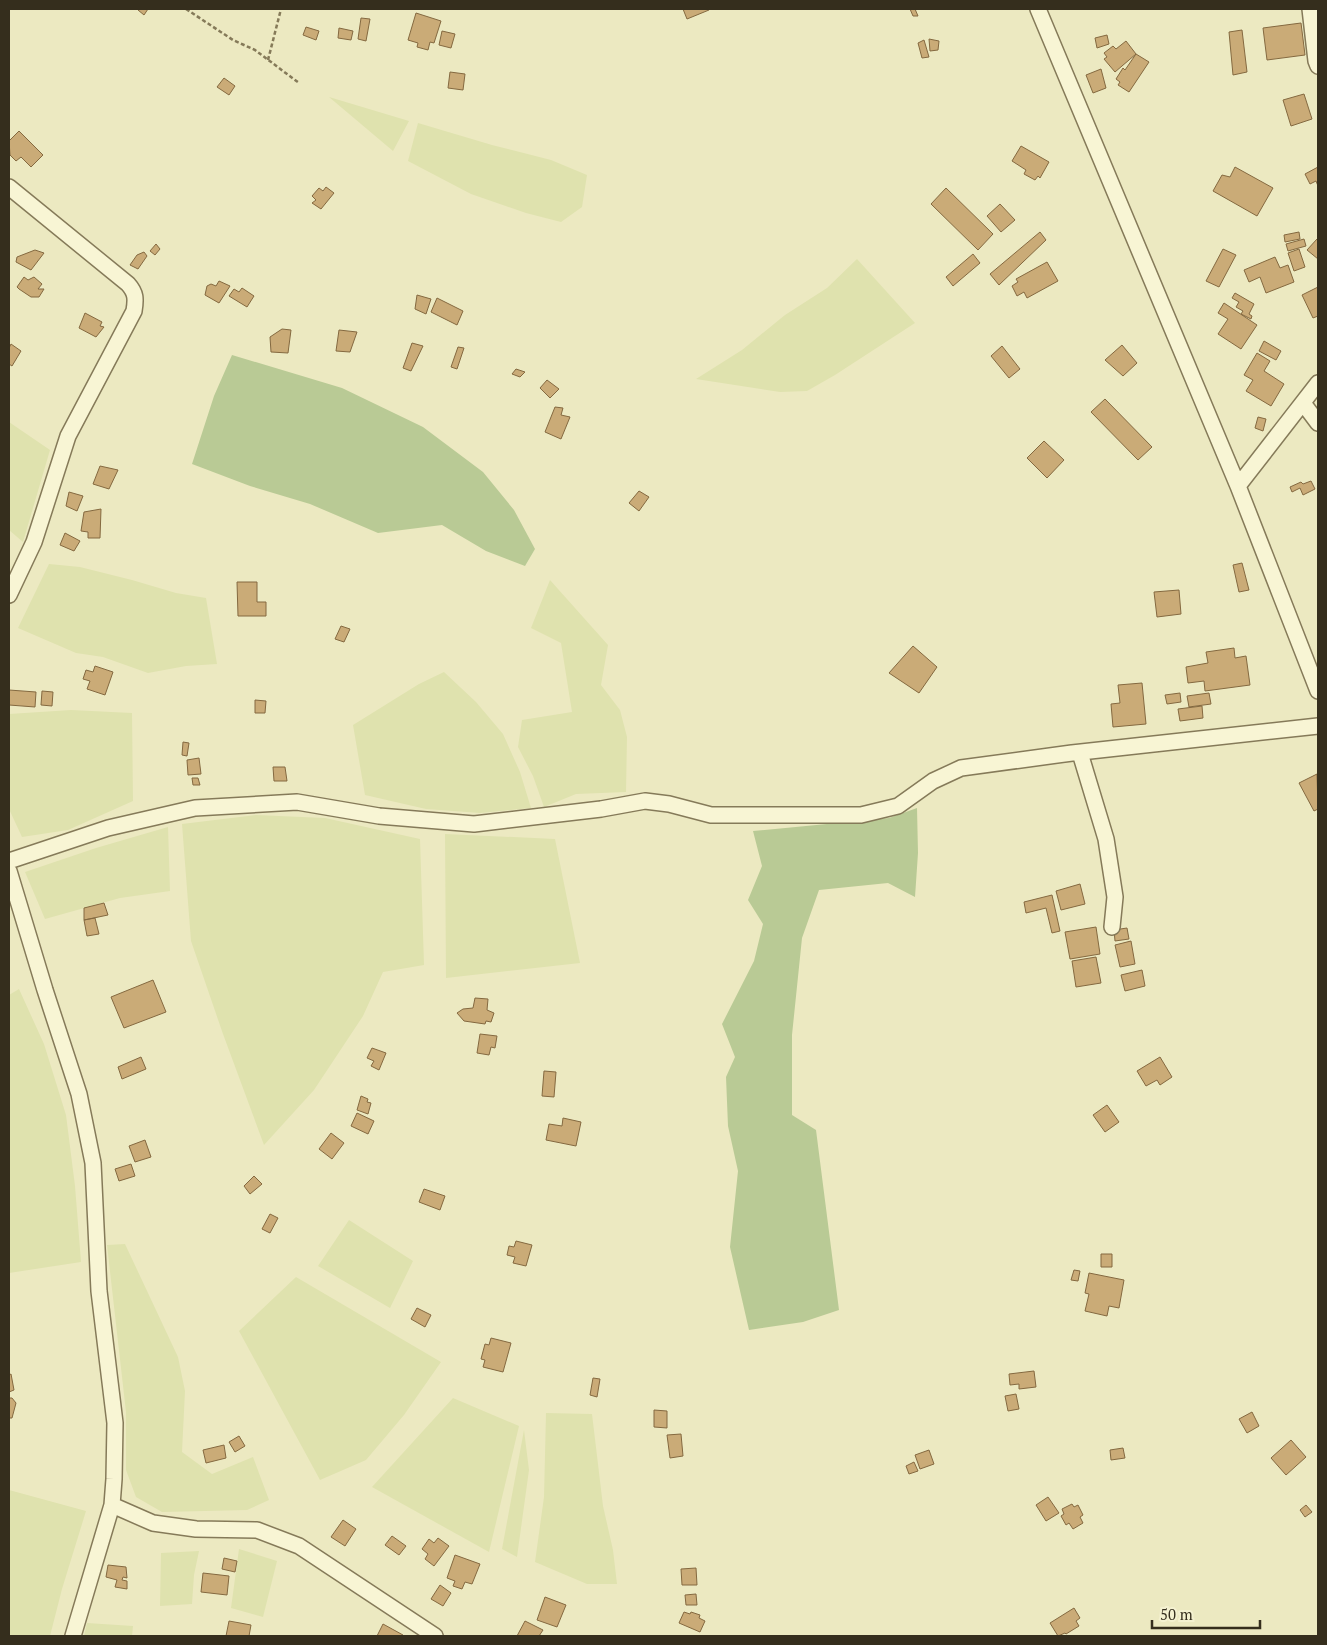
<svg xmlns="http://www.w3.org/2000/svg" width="1327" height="1645" font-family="'PT Serif',serif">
<rect width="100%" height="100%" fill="#ece9c1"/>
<path fill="#dfe2ae" d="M329 97 409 121 393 151Z
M418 123 492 145 551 160 587 175 582 207 561 222 526 213 471 194 408 161Z
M857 259 915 323 835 375 807 391 780 392 696 379 742 350 785 315 827 288Z
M9 422 50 450 23 542 9 530Z
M49 564 80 567 132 580 176 593 206 598 217 664 186 666 148 673 103 657 76 653 18 628Z
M550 580 608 645 601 685 620 710 627 737 626 792 576 794 544 807 533 776 518 747 522 720 572 712 561 643 531 628Z
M444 672 476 702 503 734 520 772 531 808 480 813 426 809 365 795 353 725 419 684Z
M71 710 132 713 133 801 68 830 22 837 9 809V714Z
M256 815 325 818 420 839 424 965 383 972 363 1016 314 1090 264 1145 223 1034 191 941 182 824Z
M168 827 170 891 120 898 45 919 25 872 96 848Z
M445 834 555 839 580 963 446 978Z
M19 989 44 1044 66 1115 75 1186 81 1262 9 1273V995Z
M349 1220 413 1261 390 1308 318 1266Z
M125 1244 178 1357 185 1391 182 1452 212 1474 253 1457 269 1500 247 1510 162 1512 136 1497 126 1470V1412L107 1245Z
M296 1277 441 1362 404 1415 366 1460 320 1480 239 1331Z
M453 1398 519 1426 489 1552 372 1487Z
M546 1413 592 1414 603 1506 613 1550 617 1584H587L535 1562 544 1497Z
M524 1430 529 1470 517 1557 502 1549Z
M9 1490 86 1511 62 1589 50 1636H9Z
M239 1549 277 1561 263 1617 231 1608Z
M199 1551 194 1575 192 1604 160 1606 161 1553Z
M87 1623 133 1626 132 1636H84Z"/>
<path fill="#b9ca95" d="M232 355 342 388 423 427 483 472 514 510 535 549 525 566 486 551 442 525 378 533 310 504 250 486 192 464 214 396Z
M917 808 918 853 915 897 888 883 819 890 802 938 792 1035V1115L816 1130 839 1310 803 1322 749 1330 730 1247 738 1171 728 1126 726 1077 735 1057 722 1024 754 961 763 924 748 900 762 866 753 831 889 818Z"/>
<path fill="#caab77" stroke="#846940" d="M139 9H148L144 15 138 10Z
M683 9H709V10L687 19Z
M910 9H915L918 16H913Z
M416 13 441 21 434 43 430 42 428 50 417 47 418 43 408 40Z
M361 18 370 19 366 41 358 39Z
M1301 23 1305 55 1267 60 1263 28Z
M306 27 319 31 316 40 303 35Z
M339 28 353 31 351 40 338 38Z
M1242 30 1247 72 1233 75 1229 32Z
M442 31 455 34 451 48 439 45Z
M1107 35 1109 44 1097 48 1095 38Z
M929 39 939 41 938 50 930 51Z
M924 40 929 57 922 58 918 43Z
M1126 41 1136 54 1115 72 1104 59 1107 57 1104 53 1113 46 1116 49Z
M1136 54 1149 62 1129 92 1118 85 1120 82 1116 79 1123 68 1125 70Z
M1101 69 1106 88 1093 93 1086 75Z
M450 72 465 74 463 90 448 88Z
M224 78 235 86 229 95 217 87Z
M1304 94 1312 119 1291 126 1283 100Z
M19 131 43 155 31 167 21 157 16 161 10 155 9 141Z
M1021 146 1049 162 1040 178 1038 176 1035 180 1024 174 1026 170 1012 161Z
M1235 167 1273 188 1257 216 1213 191 1222 175 1230 177Z
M1318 167V186L1316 181 1310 184 1305 174Z
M326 187 334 193 321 209 312 203 316 200 312 196 319 188 323 191Z
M946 188 993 234 978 250 931 204Z
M1000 204 1015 220 1001 232 987 216Z
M1040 232 1046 240 999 285 990 274Z
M1299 232 1300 239 1285 242 1284 235Z
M1304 239 1306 246 1288 251 1286 244Z
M1317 239 1318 240V259L1307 250Z
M156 244 160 249 155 255 150 251Z
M1223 249 1236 255 1219 287 1206 281Z
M1299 249 1305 267 1294 271 1288 253Z
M35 250 44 253 31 270 16 262 17 257Z
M144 252 147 256 138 269 130 265 137 255Z
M973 254 980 263 953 286 946 277Z
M1275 257 1280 268 1288 265 1294 282 1266 293 1260 277 1249 282 1244 270Z
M1047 262 1058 281 1027 298 1024 292 1017 296 1012 286 1018 282 1016 279Z
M24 277 28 280 34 277 42 284 38 289H44L39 297H31L19 289 17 287Z
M219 281 230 286 219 303 205 295 207 286 211 284 216 286Z
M1318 287V316L1313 318 1302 295Z
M242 288 254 296 247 307 229 296 234 289 239 292Z
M1235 293 1254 304 1249 314 1252 316 1251 319 1241 314 1243 311 1236 307 1239 302 1232 298Z
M417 295 431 299 426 314 415 309Z
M437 298 463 311 457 325 431 312Z
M1224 303 1257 325 1241 349 1218 334 1228 319 1218 313Z
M85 313 102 322 100 326 104 327 96 337 79 328Z
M282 329 291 330 288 353 271 352 270 337Z
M339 330 357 332 350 352 336 351Z
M1264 341 1281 351 1276 360 1259 351Z
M412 343 423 346 411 371 403 368Z
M11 344 21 351 12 366 9 364V348Z
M1122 345 1137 363 1123 376 1105 360Z
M1002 346 1020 369 1009 378 991 356Z
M458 347 464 348 457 369 451 367Z
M1257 353 1270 361 1264 371 1284 384 1271 406 1246 391 1253 380 1244 375Z
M516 369 525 372 520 377 512 374Z
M547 380 559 389 550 398 540 388Z
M1105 399 1152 447 1138 460 1091 412Z
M555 407 563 408 561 415 570 417 561 439 545 432Z
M1258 417 1266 419 1263 431 1255 428Z
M1044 441 1064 460 1047 478 1027 458Z
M100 466 118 470 109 489 93 484Z
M1311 481 1315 489 1303 495 1300 488 1292 492 1290 487 1301 482 1303 484Z
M639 491 649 497 639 511 629 503Z
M69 492 83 496 77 511 66 506Z
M101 509 100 538H88V532L81 531 84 512Z
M65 533 80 541 74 551 60 545Z
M1242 563 1249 590 1239 592 1233 565Z
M237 582H257V602H266V616H238Z
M1179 590 1181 614 1157 617 1154 592Z
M341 626 350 629 344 642 335 639Z
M913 646 937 667 919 693 889 673Z
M1234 648 1235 658 1246 656 1250 685 1205 691 1204 681 1188 683 1186 667 1208 663 1206 652Z
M95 666 113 672 105 695 87 689 90 681 83 679 86 670 93 672Z
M1142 683 1146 724 1113 727 1111 704 1120 703 1118 685Z
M9 690 36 692 35 707 9 705Z
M42 691 53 692 52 706 41 705Z
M1180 693 1181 702 1167 704 1165 695Z
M1209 693 1211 704 1189 707 1187 696Z
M255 700 266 701 265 713H255Z
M1202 706 1203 718 1180 721 1178 709Z
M183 742 189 743 187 756 182 755Z
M199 758 201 774 188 775 187 760Z
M273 767H285L287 781H274Z
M1317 774 1318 809 1314 811 1299 783Z
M192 778H198L200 785H193Z
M1080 884 1085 904 1061 910 1056 891Z
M1052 895 1060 931 1052 933 1046 908 1026 913 1024 902Z
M104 903 108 915 84 920V908Z
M95 918 99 934 87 936 84 920Z
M1096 927 1100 954 1070 959 1065 932Z
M1127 928 1129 939 1115 941 1114 930Z
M1131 941 1135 964 1120 967 1115 945Z
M1096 957 1101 983 1076 987 1072 961Z
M1142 970 1145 986 1125 991 1121 975Z
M153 980 166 1012 124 1028 111 997Z
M475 998 488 999 487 1010 494 1013 491 1022 486 1021 485 1024 464 1021 457 1013 463 1009 473 1008Z
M480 1034 497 1036 495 1048 491 1047 489 1055 477 1053Z
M372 1048 386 1053 379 1070 371 1066 374 1061 367 1058Z
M141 1057 146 1069 122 1079 118 1067Z
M1160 1057 1172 1077 1160 1085 1157 1080 1146 1086 1137 1071Z
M544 1071 556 1072 554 1097 542 1096Z
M361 1096 368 1099 367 1102 371 1103 368 1114 357 1110Z
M1107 1105 1119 1122 1105 1132 1093 1115Z
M357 1113 374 1121 368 1134 351 1126Z
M563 1118 581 1122 576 1146 546 1140 549 1124 562 1126Z
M331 1133 344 1143 332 1159 319 1149Z
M145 1140 151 1157 135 1162 129 1146Z
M131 1164 135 1176 119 1181 115 1169Z
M254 1176 262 1184 250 1194 244 1186Z
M424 1189 445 1196 440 1210 419 1202Z
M270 1214 278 1218 270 1233 262 1229Z
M516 1241 532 1245 526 1266 513 1263 515 1257 507 1255 509 1246 514 1247Z
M1101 1254H1112V1267H1101Z
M1074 1270 1080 1271 1078 1281 1071 1280Z
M1089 1273 1124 1280 1119 1308 1109 1306 1107 1316 1085 1311 1089 1294 1085 1293Z
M417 1308 431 1315 425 1327 411 1319Z
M491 1338 511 1343 503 1372 483 1367 485 1360 481 1359 485 1344 489 1345Z
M1034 1371 1036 1387 1019 1389V1384L1010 1385 1009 1374Z
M11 1374 14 1390 9 1392V1375Z
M593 1378 600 1379 597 1397 590 1395Z
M1016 1394 1019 1409 1008 1411 1005 1396Z
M9 1398H12L16 1403 12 1418H9Z
M654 1410 667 1411V1428L654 1427Z
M1252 1412 1259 1426 1247 1433 1239 1419Z
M681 1434 683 1456 670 1458 667 1435Z
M239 1436 245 1446 235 1452 229 1442Z
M1291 1440 1306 1457 1286 1475 1271 1458Z
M224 1445 226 1458 206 1463 203 1450Z
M1123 1448 1125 1458 1111 1460 1110 1450Z
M929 1450 934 1464 920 1469 915 1455Z
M914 1462 918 1471 909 1474 906 1466Z
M1048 1497 1059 1513 1046 1521 1036 1505Z
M1072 1504 1074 1507 1078 1505 1083 1515 1080 1517 1083 1523 1073 1529 1069 1523 1066 1525 1061 1516 1064 1514 1062 1509Z
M1306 1505 1312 1512 1305 1517 1300 1510Z
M343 1520 356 1529 345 1546 331 1537Z
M392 1536 406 1546 399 1555 385 1545Z
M438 1538 449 1546 434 1566 425 1559 428 1554 422 1549 429 1539 434 1543Z
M455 1555 480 1564 472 1584 465 1582 462 1589 453 1586 455 1581 447 1578Z
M224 1558 237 1561 235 1572 222 1569Z
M108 1565 126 1567 127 1578 123 1577 122 1580 127 1581V1589L115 1587 117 1580 106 1577Z
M696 1568 697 1585H682L681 1569Z
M203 1573 229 1576 227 1595 201 1592Z
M440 1585 451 1593 443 1606 431 1599Z
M696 1594 697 1605H686L685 1595Z
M545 1597 566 1605 557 1627 537 1620Z
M1074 1608 1080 1618 1076 1621 1079 1626 1066 1634 1065 1633 1058 1636 1050 1623Z
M684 1612 690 1614 691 1612 700 1615 699 1618 705 1621 700 1632 679 1623Z
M229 1621 251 1625 249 1636H226Z
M525 1621 543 1630 539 1636H517Z
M383 1624 403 1635 402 1636H377Z"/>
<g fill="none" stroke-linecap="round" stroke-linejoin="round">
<g stroke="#857a59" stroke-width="18">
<path id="street" d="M1038 9 1238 486 1318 691
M1310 9 1316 61 1318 66
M9 187 128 284C136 293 136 299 134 311L68 436 34 542 9 595
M1303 403 1318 423
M1238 486 1318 383
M1080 753 1106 839 1115 897 1112 927
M9 861 108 828 195 808 297 802 379 816 474 824 601 809 645 801 669 804 711 815H861L898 806 933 781 961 768 1072 753 1318 726
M9 871 45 990 79 1094 93 1163 99 1291 115 1423 114 1479 112 1505 73 1636
M112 1505 153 1523 196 1529 257 1530 299 1546 435 1636"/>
</g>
<path stroke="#857a59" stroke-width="2.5" stroke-dasharray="4 2.5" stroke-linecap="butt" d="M186 9 233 40 255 50 299 83
M268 60 281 9"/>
<use href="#street" stroke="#f8f5d4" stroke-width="15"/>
</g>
<rect width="1327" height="1645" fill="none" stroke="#352e1d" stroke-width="20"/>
<path d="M1152 1620v8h108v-8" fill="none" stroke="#352e1d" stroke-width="2.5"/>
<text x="1160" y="1620" font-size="15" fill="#352e1d" stroke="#f4f1d0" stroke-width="4" paint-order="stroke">50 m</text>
</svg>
